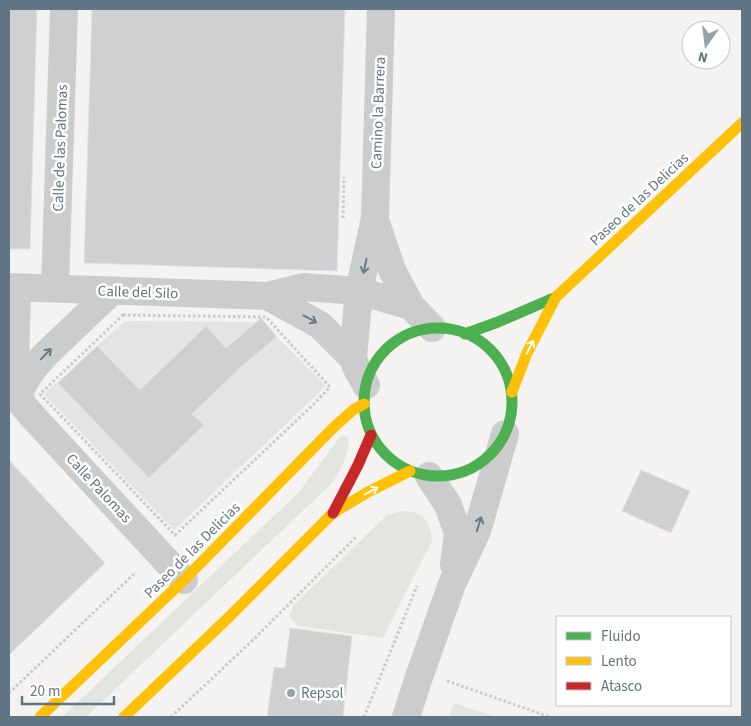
<svg xmlns="http://www.w3.org/2000/svg" width="751" height="726" font-family="'Source Sans 3',sans-serif">
<rect width="100%" height="100%" fill="#f4f3f1"/>
<path fill="#e4e5e3" d="M125 321 256 322 277 337 326 386 174 530 44 394Z"/>
<path fill="#e3e6df" d="M343 435 349 438C347 460 343 466 331 484L86 717H62L299 492 339 438Z
M400 511C404 511 409 511 413 512 426 515 432 529 432 541L383 638 298 626 289 616 294 605 387 515Z
M454 703 496 717H449Z"/>
<path fill="#cfd0d1" stroke="#e2e2e1" d="M9 9H37L30 249H9Z
M92 9H345L337 271 84 263Z
M261 318 277 337 243 365 192 414 204 425 149 478 58 383 97 346 140 390 206 326 226 348Z
M9 460 105 563 9 655Z
M641 470 690 491 671 533 622 511Z
M290 628 352 636 343 717H267L274 667 285 668Z"/>
<g fill="none" stroke-linecap="round" stroke-linejoin="round">
<path stroke="#c9cacb" stroke-width="3" stroke-dasharray="2.5 2.5" stroke-linecap="butt" d="M343 218 344 177
M123 315 266 317 330 387 312 406 175 535 40 394Z
M447 681 550 717
M9 693 136 572
M324 712 330 713 342 717
M171 717 254 639 357 536
M364 717 417 586"/>
<path stroke="#cbcccc" stroke-width="28" d="M375 220 392 270 411 306
M9 287 267 296 303 287 359 291 411 306 432 328
M17 288 15 371 18 393 23 405 34 418 184 580
M55 288 64 9
M267 296 320 325 353 358 357 369 366 385
M353 358 359 291 375 218 381 9
M18 393 32 370 45 355 112 291
M429 476 448 505 458 533 454 565
M406 717 419 677 452 584 477 531 505 434"/>
<path stroke="#4caf50" stroke-width="11" d="M364 402a74 74 0 1 1 148 0a74 74 0 1 1-148 0Z
M465 334 498 322 556 297"/>
<path stroke="#ffc107" stroke-width="11" d="M512 392 527 353 556 297 742 123
M40 717 184 580 334 427 353 410 364 404
M124 717 227 619 333 513 368 492 410 471"/>
<path stroke="#c62828" stroke-width="11" d="M333 513 358 465 371 435"/>
</g>
<defs><path id="oneway-shaft" d="M-6 0H5M1.5-3L5.5 0L1.5 3" fill="none" stroke-width="1.6" stroke-linecap="round" stroke-linejoin="round" transform="scale(1.25)"/></defs>
<g stroke="#667a88">
<use href="#oneway-shaft" transform="translate(365 266) rotate(102)"/>
<use href="#oneway-shaft" transform="translate(310 319) rotate(28)"/>
<use href="#oneway-shaft" transform="translate(46 354) rotate(-46)"/>
<use href="#oneway-shaft" transform="translate(479 524) rotate(-73)"/>
</g>
<g stroke="#f6fbf6">
<use href="#oneway-shaft" transform="translate(530 347) rotate(-63)"/>
<use href="#oneway-shaft" transform="translate(371 491) rotate(-28)"/>
</g>
<circle fill="#94a2aa" stroke="#fff" stroke-width="2" cx="291" cy="693" r="5"/>
<g text-anchor="middle" stroke-width="5" stroke-linejoin="round" paint-order="stroke">
<g font-size="15" fill="#617684" stroke="#fff">
<text transform="translate(378 113) rotate(-88)" y="5">Camino la Barrera</text>
<text transform="translate(60 148) rotate(-88)" y="5">Calle de las Palomas</text>
<text transform="translate(639 199) rotate(-43)" y="5">Paseo de las Delicias</text>
<text transform="translate(138 292) rotate(2)" y="5">Calle del Silo</text>
<text transform="translate(99 488) rotate(47)" y="5">Calle Palomas</text>
<text transform="translate(192 550) rotate(-45)" y="5">Paseo de las Delicias</text>
</g>
<g font-size="15" fill="#617684" stroke="#fff" text-anchor="start">
<text x="301" y="698">Repsol</text>
</g>
</g>
<rect width="751" height="726" fill="none" stroke="#617684" stroke-width="20"/>
<rect x="556" y="616" width="175" height="90" fill="#ffffff" stroke="#c0c8ce"/>
<rect x="566" y="632" width="25" height="8" fill="#4caf50" stroke="#c0c8ce"/>
<text x="601" y="641" font-size="15" fill="#617684">Fluido</text>
<rect x="566" y="657" width="25" height="8" fill="#ffc107" stroke="#c0c8ce"/>
<text x="601" y="666" font-size="15" fill="#617684">Lento</text>
<rect x="566" y="682" width="25" height="8" fill="#c62828" stroke="#c0c8ce"/>
<text x="601" y="691" font-size="15" fill="#617684">Atasco</text>
<g transform="translate(706 45) rotate(194)"><circle r="24" fill="#ffffff" stroke="#c0c8ce"/>
<path d="M0-4L9 19L0 12L-9 19Z" fill="#94a2aa"/>
<text y="-8" font-size="14" font-weight="bold" text-anchor="middle" fill="#617684">N</text>
</g>
<path d="M22 696v8h92v-8" fill="none" stroke="#617684" stroke-width="2.5"/>
<text x="30" y="696" font-size="15" fill="#617684" stroke="#ffffff" stroke-width="4" paint-order="stroke">20 m</text>
</svg>
